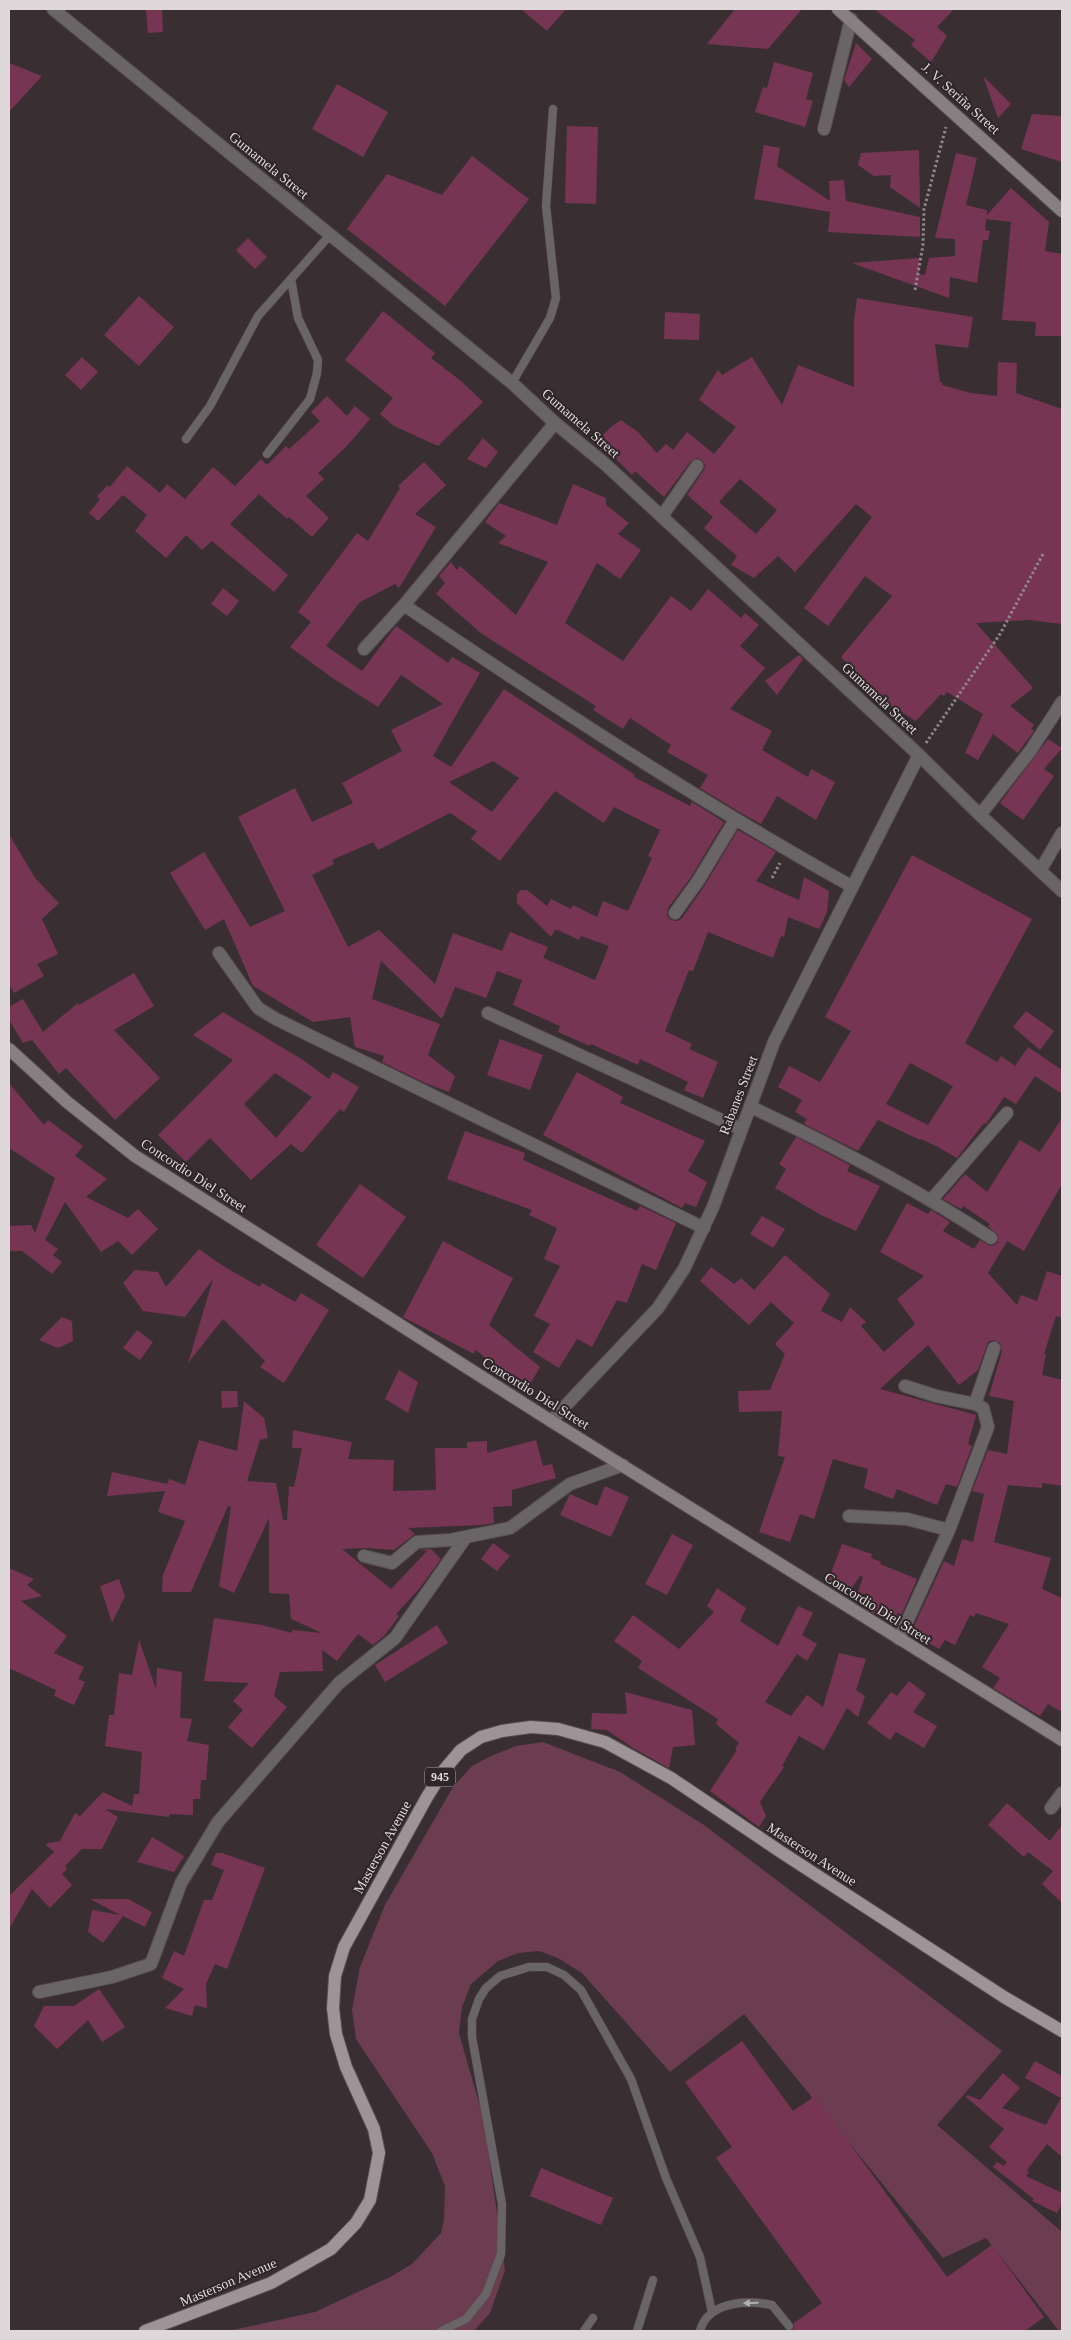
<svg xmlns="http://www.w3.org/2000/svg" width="1071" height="2340" font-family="'Times New Roman',serif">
<rect width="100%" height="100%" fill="#392f33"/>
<path fill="#6c3d51" d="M543 1742 620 1772 704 1825 1002 2051 937 2125 1062 2232V2331H1059L986 2238 943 2258 744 2014 670 2072 582 1973 558 1958 539 1951 518 1953 498 1961 471 1984 462 2007 459 2033 484 2121 505 2270 490 2313 474 2331H229L315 2312 392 2276 412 2264 441 2233 444 2220 445 2186 432 2153 356 2039 352 2010 360 1967 385 1905 453 1787 472 1766 491 1756 516 1746Z"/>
<path fill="#773554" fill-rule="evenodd" d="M146 9H162L163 32 148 33Z
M521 9H566L547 31Z
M735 9H802L768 49 707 44Z
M874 9H954L937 27 947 36 931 62 911 45 915 40Z
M856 43 872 59 849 87 844 80Z
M774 62 813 73 806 99 813 101 805 127 755 112 763 87 767 88Z
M9 63 42 76 9 112Z
M983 76 1011 104 998 118Z
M337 84 388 112 363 157 312 129Z
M1032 114 1062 116V162L1021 149Z
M567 126 598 127 596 204 565 203Z
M764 145 780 148 777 166 830 201 829 181 844 180 846 201 920 217V237L828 232 830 212 754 199Z
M919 150 920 208 890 187 891 175 874 176 858 165 861 153Z
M956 153 977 158 966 205 987 210V215L1011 188 1049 222 1045 251 1062 254V336H1035L1036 322 1002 320 1011 222 986 219 985 230 990 231 988 240H983L977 283 950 277 949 298 852 263 919 258V274L925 275 929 258 955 256V239L935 238Z
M472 156 529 199 445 306 347 229 387 174 442 195Z
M248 238 267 257 255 269 236 250Z
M139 296 174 327 139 366 104 335Z
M857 298 973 317 968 348 935 344 940 382H942V385L971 393 997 396 998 362 1017 363 1016 393 1062 409V624L1029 620 976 623 1033 688 1010 706 1034 725 1031 729 1034 731 1018 753 993 734 978 760 965 753 983 714 947 692 944 696 941 694 916 721 890 705 889 707 858 677 859 675 841 657 892 596 865 576 828 626 804 608 872 517 856 504 795 572 778 556 754 578 731 565 737 556 704 528 713 517 687 495 704 470 705 466 702 460 697 458 691 461 664 497 635 471 632 475 615 458 601 450 597 441 611 427 621 420 638 432 657 453 666 444 673 450 687 432 714 454 736 427 699 400 718 370 722 375 752 357 782 405 798 365 854 387V321ZM740 479 777 510 756 534 719 502Z
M383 311 435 353 431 358 461 381 483 402 438 446 394 426 380 414 393 398 345 360Z
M665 312 700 314 699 340 664 339Z
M82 357 98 372 81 390 65 375Z
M327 396 347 416 355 406 370 419 346 447 318 473 324 479 306 496 329 518 312 537 289 517 287 519 259 494 230 524 288 575 274 592 212 541 202 550 186 535 166 558 135 531 147 515 123 495 98 521 89 513 100 499 97 496 108 485 110 487 127 466 160 493 167 484 185 499 213 467 235 486 261 459 267 465 286 446 289 449 320 421 311 412Z
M483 438 498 452 486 468 467 459Z
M424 462 446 485 415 514 436 527 399 588 395 584 360 602 326 646 362 671 396 626 448 663 452 657 480 673 433 756 451 767 504 689 635 775 634 777 690 806 692 802 724 822 691 877 668 908 667 916 671 920 678 921 682 918 705 885 738 830 776 852 756 881 799 900 804 877 829 891 827 912 819 929 788 917 784 937 781 936 773 958 708 932 693 971 689 970 665 1031 692 1044 689 1049 718 1062 703 1098 684 1090 688 1082 640 1059 638 1065 591 1044 590 1046 558 1032 560 1026 513 1005 522 980 497 971 486 998 455 987 442 1019 381 961 372 999 440 1024 428 1055 455 1076 449 1092 425 1083 382 1062 384 1056 355 1047 350 1017 313 1022 253 986 224 919 205 930 170 873 204 852 250 927 285 911 238 817 295 788 312 822 353 803 342 783 402 751 391 730 443 704 401 675 378 707 331 677 290 647 311 622 298 612 357 533 368 541 400 488 398 486ZM493 761 519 778 492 812 449 782ZM555 791 604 823 614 807 660 830 648 856 652 858 628 911 603 901 597 917 573 905 571 909 551 899 547 906 527 890H521L517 894V903L551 937 555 930H558L579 940 581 936 609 946 595 980 543 958 548 947 510 932 502 951 453 933 435 984 379 930 348 947 312 875 334 864 332 860 373 842 378 850 450 813 477 831 471 839 500 861Z
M573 484 606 498V505L629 523 618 534 641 550 620 579 597 563 565 623 623 661 671 596 691 611 708 589 741 618 745 613 759 625 740 646 765 668 730 709 772 731 762 750 808 777 811 769 835 782 816 820 777 796 761 824 741 813 700 788 708 775 667 752 671 745 630 718 623 729 593 710 596 706 482 634 436 594 445 583 439 576 451 562 457 570 460 566 516 615 548 562 498 543 506 536 485 522 499 503 557 525Z
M223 588 239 601 227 616 211 604Z
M799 655 803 659 777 695 765 681Z
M1048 739 1062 748 1044 769 1054 776 1023 820 1000 803Z
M9 834 35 878 59 903 42 919 58 954 37 964 44 976 14 993 9 984Z
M912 855 1032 919 965 1043 997 1062 1001 1056 1015 1066 1028 1047 1062 1070V1094L1035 1076 1016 1104 1004 1097 986 1124 984 1123 957 1158 936 1146 921 1139 920 1140 878 1120 858 1151 804 1124 807 1119 795 1112 802 1100 778 1087 789 1066 820 1082 851 1031 825 1017ZM910 1063 953 1086 928 1125 886 1104Z
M134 973 154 1006 114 1030 160 1078 115 1120 66 1068 59 1074 32 1040 23 1043 9 1020V1007L23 999 43 1032 78 1003 79 1005Z
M1026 1011 1054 1031 1040 1050 1013 1027Z
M223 1012 303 1060 329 1079 333 1072 359 1087 344 1112 340 1109 302 1153 291 1144 251 1180 210 1138 186 1162 158 1135 233 1060 193 1035ZM275 1073 312 1097 276 1138 244 1104Z
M500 1039 543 1055 530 1090 487 1075Z
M577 1072 623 1097 620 1103 705 1141 688 1171 707 1182 696 1207 685 1203 682 1208 543 1135Z
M9 1083 44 1125 48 1120 83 1146 75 1156 107 1179 86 1197 128 1218 138 1209 158 1229 132 1255 118 1241 101 1252 65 1202 45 1240 58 1249 53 1255 62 1262 52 1274 22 1251H9V1226L31 1225 35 1233 55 1178 9 1148Z
M1062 1118V1184L1024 1251 1007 1241 988 1273 1017 1305 1021 1295 1037 1301 1047 1271 1062 1276V1318L1056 1316 1044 1354H1046L1042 1375 1062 1380V1486L1042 1483V1488L1008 1485 994 1542 1051 1558 1042 1589 1062 1598V1712L1048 1704 1040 1716 993 1688 1000 1678 982 1667 1009 1624 976 1613 974 1617 970 1615 955 1645 945 1640 939 1649 919 1637 917 1640 910 1635 944 1561 954 1566 962 1539 973 1542 984 1494 972 1491 988 1450 1007 1454 1014 1401 989 1396 1002 1351 1000 1343 993 1340 988 1342 978 1370 959 1385 928 1345 880 1389 976 1415 968 1444 972 1446 957 1487 946 1484 937 1505 897 1489 893 1499 864 1488 868 1469 833 1459 814 1519 800 1514 790 1542 759 1532 785 1457 778 1456 782 1411 739 1412 738 1391 770 1390 785 1354 775 1344 794 1323 771 1302 749 1325 700 1281 711 1267 734 1284 741 1278 754 1290 785 1255 830 1294 821 1311 842 1322 850 1307 866 1322 861 1326 884 1352 915 1324 897 1299 924 1276 880 1252 907 1203 928 1214 931 1210 950 1222 943 1231 974 1249 980 1240 990 1246 995 1245 998 1242V1235L988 1226 990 1224 963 1206 961 1209 943 1199 965 1174 987 1192 1020 1140 1040 1152Z
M465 1131 525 1153 523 1160 637 1211 640 1206 676 1223 656 1270 642 1264 627 1303 617 1300 592 1347 577 1339 559 1368 533 1352 550 1324 534 1316 560 1266 544 1259 557 1228 529 1215 532 1210 447 1179Z
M796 1137 850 1165 847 1171 880 1186 856 1231 821 1215 775 1188 786 1169 779 1164Z
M360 1184 406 1217 363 1278 316 1245Z
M762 1216 785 1229 773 1248 750 1234Z
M443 1241 513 1278 489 1325 540 1367 529 1386 499 1369 476 1350 474 1354 403 1317Z
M199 1249 223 1266 260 1287 262 1283 295 1302 301 1293 329 1310 284 1383 260 1367 265 1361 223 1319 188 1363 213 1279 185 1317 143 1311 123 1283 135 1270 158 1272 166 1287Z
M62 1317 72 1321 73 1341 58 1348 39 1340Z
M137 1330 153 1342 140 1360 123 1348Z
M399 1370 418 1382 408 1413 385 1399Z
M221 1391H237L238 1407 222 1408Z
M244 1401 264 1418 268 1438 260 1440 247 1481 276 1483 283 1520H287L289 1486 294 1487 302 1448H292L293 1430 352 1442 348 1459 394 1460 393 1491 436 1490 435 1448H467V1442L487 1441V1453L536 1440 543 1466 552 1464 556 1478 512 1490V1506L493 1507 494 1523 482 1525 408 1528 415 1534 394 1550 365 1548 342 1549 391 1589 427 1551 420 1550 431 1549 441 1559 419 1589 396 1614 399 1616 384 1636 373 1645 358 1634 337 1661 322 1650 323 1671 280 1672 274 1696 287 1707 252 1748 228 1727 243 1710 233 1701 249 1683 204 1681 214 1618 262 1625 292 1633V1630L322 1633 291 1619 289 1594 269 1593V1518L234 1593 219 1586 231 1507 228 1506 191 1592H162L163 1575 185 1521 158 1512 165 1491 107 1496 112 1472 167 1484 169 1479 185 1485 199 1440 237 1451Z
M605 1486 629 1497 611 1537 560 1515 570 1494 597 1506Z
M672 1534 693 1545 667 1595 645 1584Z
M493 1543 510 1556 497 1571 481 1559Z
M842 1544 872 1554 871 1558 881 1562 880 1564 917 1579 896 1627 862 1606 869 1596 858 1592 863 1577 860 1576 851 1589 828 1581Z
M9 1568 34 1579 27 1585 42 1596 21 1601 67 1636 54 1653 84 1667 78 1679 85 1682 74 1705 54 1696 56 1690 9 1668Z
M119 1579 125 1596 112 1623 100 1586Z
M717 1588 746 1608 740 1621 778 1646 798 1606 813 1613 802 1635 817 1644 807 1661 797 1654 765 1702 791 1716 807 1695 823 1707 839 1653 866 1659 856 1690 865 1696 858 1717 847 1708 824 1750 799 1736 782 1766 784 1767 760 1802 766 1816 759 1827 710 1791 737 1750 735 1749 739 1743 716 1724 718 1719 638 1668 642 1661 614 1641 633 1615 679 1649 714 1612 707 1606Z
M437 1625 448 1643 385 1682 375 1665Z
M139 1640 156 1689 157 1668 182 1672 180 1718 192 1719 187 1741 209 1745 206 1780H201L200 1799H193V1815L170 1814 169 1817 105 1809 118 1817 102 1849H82L65 1866 67 1869 62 1874 72 1885 50 1908 32 1889 9 1929V1896L54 1852 45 1844 60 1841 75 1813 80 1816 103 1792 132 1806 134 1794H139L142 1752 105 1746 109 1715H114L119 1673 132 1675Z
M909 1681 926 1694 913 1712 937 1726 924 1748 896 1732 890 1740 867 1723 891 1692 897 1696Z
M625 1692 692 1710 695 1745 673 1747 669 1768 633 1748 607 1730 591 1729 592 1713 627 1714Z
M1007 1803 1050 1841 1062 1825V1903L1042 1884 1053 1871 1028 1852 1024 1857 988 1825Z
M152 1837 184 1856 174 1872 137 1862Z
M216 1853H222L265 1868 227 1969 215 1964 206 1984 207 2008 195 2005 192 2016 165 2008 184 1989 162 1978 174 1951 184 1956 204 1900H212L224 1870 211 1865Z
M90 1899H128L152 1912 145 1927 123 1916 103 1943 88 1932 92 1910 120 1915Z
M99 1989 125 2027 102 2042 88 2020 57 2049 34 2026 44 2006H74Z
M742 2041 793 2111 815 2096 947 2277 992 2245 1044 2317 1025 2331H791L794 2328V2323L822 2303 716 2158 732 2147 685 2082Z
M1035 2061 1062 2076V2157L1047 2144 1027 2170 1029 2172 1026 2176 1062 2193V2204L1057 2213 1032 2201 1034 2199 993 2167 997 2162 1004 2166 1007 2162 989 2147 1004 2129 966 2097 967 2095 980 2100 1003 2073 1020 2088 1002 2108 1046 2125 1061 2098 1025 2078Z
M541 2168 613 2198 601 2225 530 2196Z"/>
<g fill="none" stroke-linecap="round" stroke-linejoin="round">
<g stroke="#574d51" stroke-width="9">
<path id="lane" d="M512 383 550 318 556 298 546 206 553 109
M186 439 210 406 258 316 330 235
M267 454 310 399 317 373 318 360 298 318 291 279
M441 2331 466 2319 486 2294 501 2254 502 2204 472 2037V2019L479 1999 486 1988 500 1976 529 1967H547L564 1975 581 1990 631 2079 666 2178 700 2257 712 2312
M584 2331 593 2318
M637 2331 653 2280
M700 2331C708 2301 747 2300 772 2305L789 2326"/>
</g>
<g stroke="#574d51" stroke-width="14">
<path id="street" d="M53 9 512 383 555 423 605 464 919 755 980 815 1062 891
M824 129 851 19
M662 516 697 466
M404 605C550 704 697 800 851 886
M364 649 404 605 555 423
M980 815 1031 750 1062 702
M1040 871 1062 833
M675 913 698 881 735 820
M219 953 258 1008 276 1019 704 1228
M488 1013 741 1129
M751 1107C834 1146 915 1188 991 1238
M932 1199 1007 1113
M975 1404 994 1348
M551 1421 658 1308 684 1269 713 1207 774 1042 919 755
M849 1516 907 1519 949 1530
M364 1556 392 1563 417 1542 450 1540 510 1528 570 1484 623 1465
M899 1639 949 1530 988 1427 983 1408 975 1404 936 1396 905 1386
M1051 1808 1062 1793
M39 1992 112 1977 151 1964 181 1883 218 1822 339 1683 395 1638 466 1537"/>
</g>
<g stroke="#574d51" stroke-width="14">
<path id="secondary" d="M838 9 1062 211
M9 1049 67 1102 135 1156 551 1421 1062 1740"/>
</g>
<g stroke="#574d51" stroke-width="14">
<path id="primary" d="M145 2331 271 2283 331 2249 356 2223 370 2200 379 2153 374 2129 346 2067 336 2034 333 2008 335 1976 344 1947 427 1797 444 1770 461 1750 481 1737 502 1731 531 1727 558 1729 605 1742 671 1778 781 1852 1004 1997 1062 2031"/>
</g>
<path stroke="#8e8689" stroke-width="3" stroke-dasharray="2.5 2.5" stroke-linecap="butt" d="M915 290 923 245 924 209 946 127
M926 743 1000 634 1043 554
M772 878 780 863"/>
<use href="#lane" stroke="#696466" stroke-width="8"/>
<use href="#street" stroke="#696466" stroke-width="12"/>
<use href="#secondary" stroke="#877f82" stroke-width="12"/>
<use href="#primary" stroke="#9e9497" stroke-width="12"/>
</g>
<defs><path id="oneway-solid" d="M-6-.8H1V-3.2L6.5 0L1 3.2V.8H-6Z" transform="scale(1.25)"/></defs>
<use fill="#b5afb1" href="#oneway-solid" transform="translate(751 2303) rotate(179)"/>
<g text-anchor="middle" stroke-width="4" stroke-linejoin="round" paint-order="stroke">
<rect fill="#2f2629" stroke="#aaa3a5" stroke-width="1" x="425" y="1767.5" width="30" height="19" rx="4"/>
<g font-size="12" font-weight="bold" fill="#ded8da">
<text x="440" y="1781">945</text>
</g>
<g font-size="14" fill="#ded8da" stroke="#2f2629">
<text transform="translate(961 98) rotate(42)" y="5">J. V. Seriña Street</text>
<text transform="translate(269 165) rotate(39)" y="5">Gumamela Street</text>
<text transform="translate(581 423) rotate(41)" y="5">Gumamela Street</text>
<text transform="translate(880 698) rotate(43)" y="5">Gumamela Street</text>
<text transform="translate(738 1095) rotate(-69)" y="5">Rabanes Street</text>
<text transform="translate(194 1175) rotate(33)" y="5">Concordio Diel Street</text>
<text transform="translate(536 1393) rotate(32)" y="5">Concordio Diel Street</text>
<text transform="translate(878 1608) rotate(32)" y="5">Concordio Diel Street</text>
<text transform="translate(382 1847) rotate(-61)" y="5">Masterson Avenue</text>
<text transform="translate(812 1854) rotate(33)" y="5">Masterson Avenue</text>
<text transform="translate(228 2282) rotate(-23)" y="5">Masterson Avenue</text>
</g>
</g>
<rect width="1071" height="2340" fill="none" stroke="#ded8da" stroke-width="20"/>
</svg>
